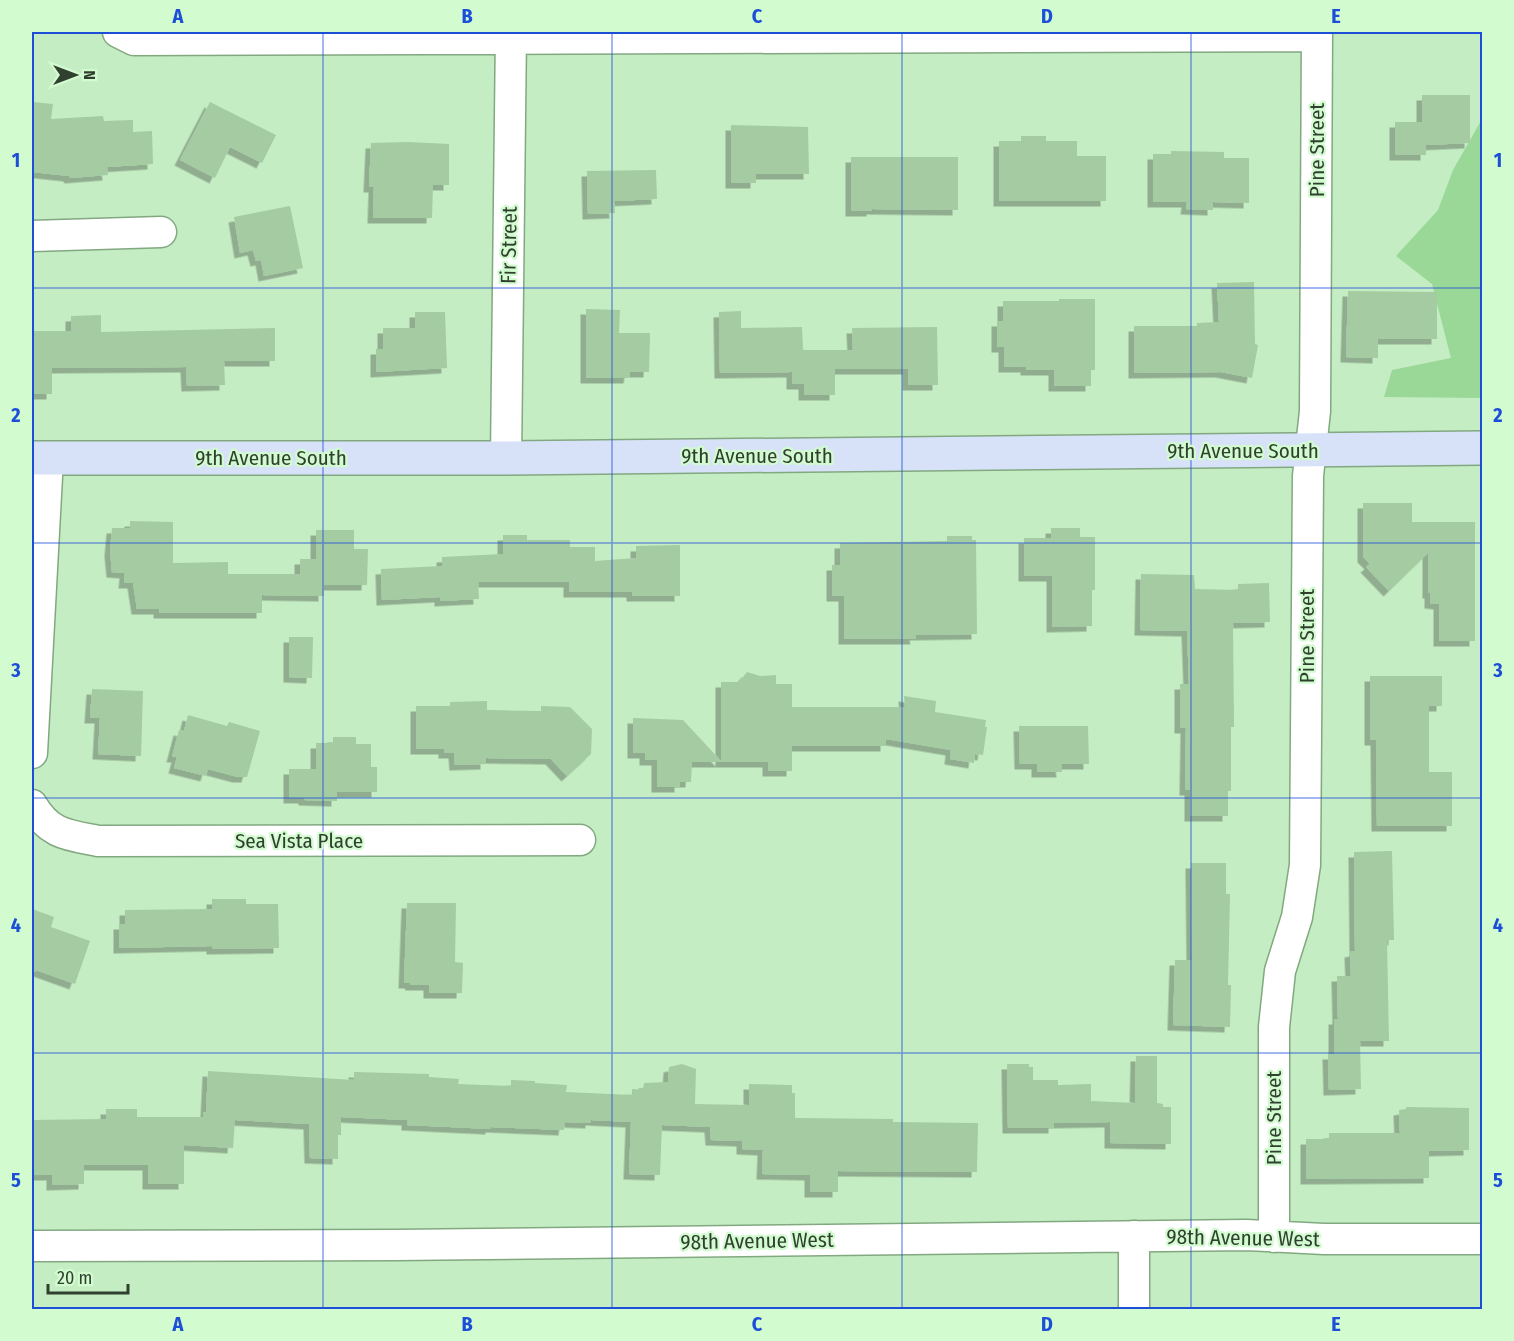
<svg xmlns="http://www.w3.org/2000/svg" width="1514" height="1341" font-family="'Fira Sans Condensed',sans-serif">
<defs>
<filter id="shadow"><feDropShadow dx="-5.5" dy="5.5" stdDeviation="0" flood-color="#0004"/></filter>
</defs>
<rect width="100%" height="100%" fill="#c5edc3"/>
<path fill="#99d896" d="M1482 119V398L1384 397 1392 370 1451 358 1432 284 1396 256 1438 210 1453 170Z"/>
<path fill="#a4cba2" filter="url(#shadow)" d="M1422 95H1470V143L1426 145V155H1395V122H1422Z
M32 102 53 104 51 119 103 116 104 121 133 120V132L152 131 153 164 107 167 108 175 70 178 69 176 32 172Z
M210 102 276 135 262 163 230 147 215 178 180 160Z
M731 125 808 127 809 174H756V183H731Z
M1021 136H1046V141H1077V156H1106V201H999V141H1021Z
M408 142 449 144V185H433L432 218H373L374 187H369L371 143Z
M1171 151 1224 152V158H1249V203L1213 202V210L1186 209 1187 202H1153V154H1171Z
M851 157H958V210L872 209V211H851Z
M656 170 657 199 614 201 615 213 588 214 587 171Z
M290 206 303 268 264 276 261 260 256 261 253 250 240 253 234 217Z
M1254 282 1255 344 1258 345 1252 378 1221 372 1134 373V326H1197V323L1219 322 1217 283Z
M1348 291 1437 292V339H1378V358L1346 357Z
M1059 299H1095V370H1091V386H1054V370H1026V367H1004V347H997V321H1003V301H1059Z
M586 309 620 310 619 333H650L649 372H630L629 378H586Z
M741 311V328L802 327 803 350H853L852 328 937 327 938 385H908V369H835V395H804V384H792V372L720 373 719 312Z
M415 312H445L447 368 376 372V349H383V328H415Z
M101 315V332L275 328V361H224L225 385 187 386 186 367 52 368V394H32V331H71V316Z
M1363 503H1412V522H1475V641H1439V604L1430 603V593H1428V553L1389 591 1366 567 1370 564 1363 557Z
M130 521 173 522V563L228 562V574H300V559H316V530H354V549H368L367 585H324V596L262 595V613H159V609H137L133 583H124L125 573 112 572 110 551 112 528H130Z
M1051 528H1080V537H1095V590H1092V626L1052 627V576H1024V538H1051Z
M503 535H527V540H570V547H595V561L636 558V546L680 545V596H632V592H569V582H478L479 599 440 601V597L382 600 381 569 442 566V557L503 554Z
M947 536H972V540H976L977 634 915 635 916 639H844V596H832V565H840V543L947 541Z
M1141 574 1194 575 1195 589 1238 590V584L1269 583 1270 622 1233 623 1234 727H1231V791H1228V816H1190V790H1185L1186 728H1180V684H1189L1187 631 1140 630Z
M289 637H313L312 678 289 677Z
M747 672 760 676 776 675V684H792V707H905L904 696 936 701 935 712 986 720 985 727H987L983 755 975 754 974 763 950 759 951 750 886 739V746H792V771H768V762H692L691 782H680V787H657V760H645V753H633V718L683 720 721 761V682H739Z
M1370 676H1442V706H1429V772H1452V826H1377L1376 740H1370Z
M92 689 143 691 141 756 98 754 100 718H90Z
M487 701V710L541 711V706L570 707 592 729 591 754 567 776 551 759 486 758V764L455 765 454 753H444V749H416V706H450V702Z
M188 715 227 726 229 722 260 731 247 777H238L208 769 206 776 174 768 177 757H172L179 730 184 731Z
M1019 726H1088L1089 764H1061L1062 772H1037V764H1020Z
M333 737H356V744H371V767H377V792H337V801L304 800V798H289V769H316V743H333Z
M1392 851 1394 940H1387L1389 1041H1360L1361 1089 1329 1090 1328 1054H1334V1019H1338L1337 976H1351L1350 952 1355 951 1354 852Z
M1191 863H1226V894H1230L1228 985H1231L1230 1027 1173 1025 1175 960H1192Z
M212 899H246V904H278L279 948 212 949V946L119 948V924H125V910L212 909Z
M407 903H456L455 962 463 963 462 993H429V985H411L410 983H404Z
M32 909 54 917 51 927 90 941 75 984 36 970 35 972H32Z
M1136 1056H1157V1103L1163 1104V1107H1171V1144L1110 1143V1122L1054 1123V1128H1008L1007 1064H1029V1067H1033V1080H1058V1085L1091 1084V1101L1135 1103Z
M682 1064 696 1069 695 1104 749 1105V1084L792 1085V1093H795V1118L893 1119V1122L978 1123 977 1172 838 1171V1192H810V1175L762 1174 763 1150 742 1149V1141L711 1140 710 1127 662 1125 660 1175 629 1174 631 1122 591 1120V1123L565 1122 564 1130 491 1127V1129L407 1125V1120L341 1117V1135H338V1159L310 1158 309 1124 235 1120 233 1148 184 1145V1184H148V1165H84V1184L52 1185V1175H32V1120L106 1119V1109H137V1117H203V1112H206L208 1071 354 1080V1072L429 1074V1077L459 1079 458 1084 511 1086V1080L535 1081V1083L567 1085 566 1092 632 1095V1089L643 1090 644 1083 668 1082 669 1067Z
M1406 1107 1469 1108V1150L1429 1151V1178L1306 1179V1139H1329V1133H1400L1399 1110 1406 1109Z"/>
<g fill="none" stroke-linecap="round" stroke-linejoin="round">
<g stroke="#82a880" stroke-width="33">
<path id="street" d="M118 32 134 40 1317 36
M32 236 161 232
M506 458 511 32
M32 753 48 458
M32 805C49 834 67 835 98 841L580 840
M1274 1237V1027L1280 971 1297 917 1305 865 1308 476 1315 411 1317 32
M32 1246 396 1245 1246 1235 1324 1239H1482
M1134 1310V1236"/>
</g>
<g stroke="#82a880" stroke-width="36">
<path id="secondary" d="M32 458H506L1482 448"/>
</g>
<use href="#street" stroke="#fff" stroke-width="30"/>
<use href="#secondary" stroke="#d7e2f8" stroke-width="33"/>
</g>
<path fill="none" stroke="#1d4ed8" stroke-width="1.5" stroke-opacity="0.55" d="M323 32V1310M612 32V1310M902 32V1310M1191 32V1310M32 288H1482M32 543H1482M32 798H1482M32 1053H1482"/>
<g text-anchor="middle" stroke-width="4.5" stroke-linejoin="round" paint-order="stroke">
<g font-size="21" fill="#30402f" stroke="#d2fbd0">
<text transform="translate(1317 150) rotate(-90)" y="7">Pine Street</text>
<text transform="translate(509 245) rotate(-89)" y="7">Fir Street</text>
<text x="1243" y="458">9th Avenue South</text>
<text x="757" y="463">9th Avenue South</text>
<text x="271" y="465">9th Avenue South</text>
<text transform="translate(1307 636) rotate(-90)" y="7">Pine Street</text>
<text x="299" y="848">Sea Vista Place</text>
<text transform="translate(1274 1118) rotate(-90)" y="7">Pine Street</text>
<text transform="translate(1243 1238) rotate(1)" y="7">98th Avenue West</text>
<text transform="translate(757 1241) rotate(-1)" y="7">98th Avenue West</text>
</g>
</g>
<rect width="1514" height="1341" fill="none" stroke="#d2fbd0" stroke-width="66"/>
<g transform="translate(75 75) rotate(90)" stroke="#d2fbd0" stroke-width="4.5" paint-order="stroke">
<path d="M0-4.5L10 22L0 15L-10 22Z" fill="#30402f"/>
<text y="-9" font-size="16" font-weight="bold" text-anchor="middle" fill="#30402f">N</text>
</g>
<path d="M48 1284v9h80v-9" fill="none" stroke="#30402f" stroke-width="3"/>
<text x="57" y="1284" font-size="18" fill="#30402f" stroke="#d2fbd0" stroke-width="4.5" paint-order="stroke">20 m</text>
<rect x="33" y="33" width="1448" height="1275" fill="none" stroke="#1d4ed8" stroke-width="2"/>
<g font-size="20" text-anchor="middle" font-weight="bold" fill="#1d4ed8">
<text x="178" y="23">A</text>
<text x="467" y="23">B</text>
<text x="757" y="23">C</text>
<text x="1047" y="23">D</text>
<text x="1336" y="23">E</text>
<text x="16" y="167">1</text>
<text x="1498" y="167">1</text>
<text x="16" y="422">2</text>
<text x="1498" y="422">2</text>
<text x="16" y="677">3</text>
<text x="1498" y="677">3</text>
<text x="16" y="932">4</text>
<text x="1498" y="932">4</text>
<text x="16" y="1187">5</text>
<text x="1498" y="1187">5</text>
<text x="178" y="1331">A</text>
<text x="467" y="1331">B</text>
<text x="757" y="1331">C</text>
<text x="1047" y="1331">D</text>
<text x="1336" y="1331">E</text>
</g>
</svg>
